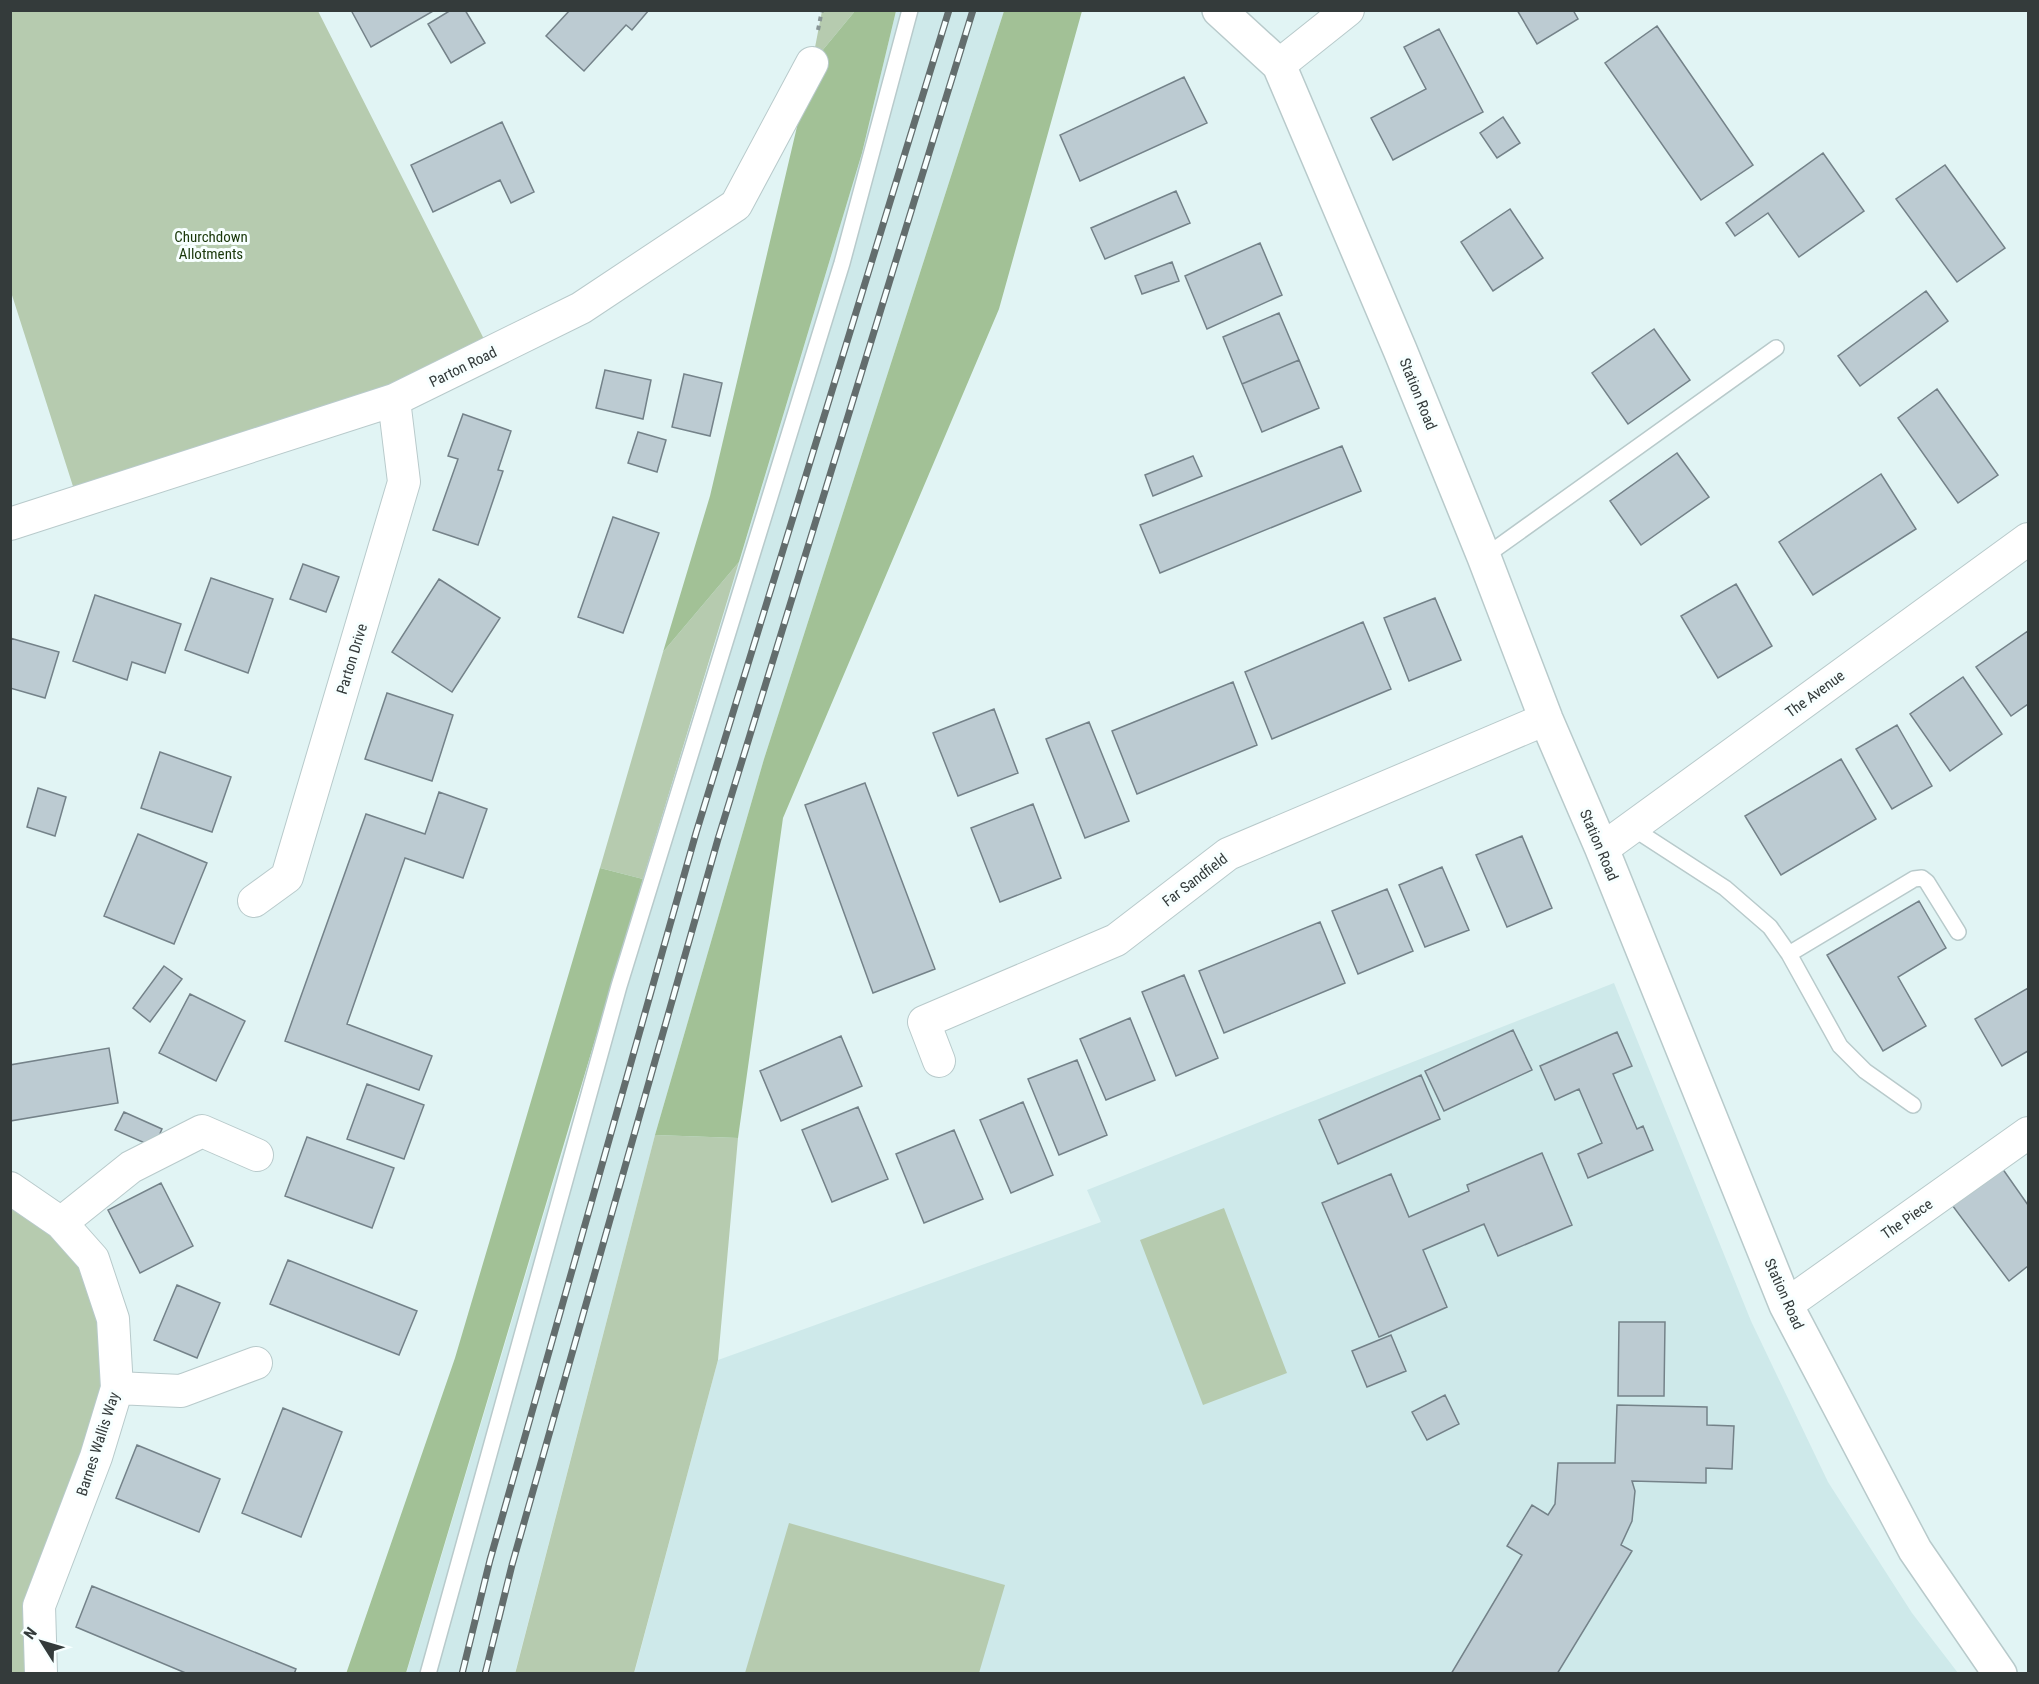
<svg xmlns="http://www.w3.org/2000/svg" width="2039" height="1684" font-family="'Roboto Condensed',sans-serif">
<rect width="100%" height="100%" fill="#e1f4f4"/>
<path fill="#cee9ea" d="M896 11H1004L764 759 655 1135 515 1673 406 1674 862 153Z
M1614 983 1751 1321 1828 1482 1912 1613 1958 1673 634 1674 718 1360 1101 1222 1087 1190Z"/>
<path fill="#b6cbaf" d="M10 11H318L491 353 78 502 11 292Z
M822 11H855L812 63Z
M739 562 643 879 600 868 663 652Z
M655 1135 738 1138 718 1360 634 1673 515 1674Z
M10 1188 93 1259 117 1388 39 1606 41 1673H11Z
M1224 1208 1287 1373 1203 1405 1140 1240Z
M789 1523 1005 1585 979 1673H745Z"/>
<path fill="#a2c196" d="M855 11H896L862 153 739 562 663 652 710 496 812 63Z
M1004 11H1082L999 309 783 818 738 1138 655 1135 764 759Z
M600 868 643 879 406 1673 346 1674 455 1358Z"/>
<path fill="#bccbd2" stroke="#748289" stroke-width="1.5" d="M351 10H435L371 47Z
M451 10H465L485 43 451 63 428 24Z
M570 10H649L632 30 626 25 584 71 546 36Z
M1517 10H1573L1578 19 1537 44Z
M1657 26 1753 165 1701 200 1605 63Z
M1439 29 1483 112 1393 160 1371 118 1426 89 1404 47Z
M1184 77 1207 123 1080 181 1060 135Z
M1503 117 1520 143 1497 158 1480 133Z
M502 122 534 192 511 203 500 180 433 212 411 165Z
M1823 153 1864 211 1799 257 1768 213 1735 236 1726 223Z
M1945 165 2005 248 1957 282 1896 199Z
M1176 191 1190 223 1105 259 1091 228Z
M1510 209 1543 258 1493 291 1461 242Z
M1260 243 1282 295 1207 329 1185 276Z
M1172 262 1179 281 1142 294 1135 276Z
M1926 291 1948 321 1860 386 1838 356Z
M1279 313 1299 360 1242 384 1223 337Z
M1654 329 1690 380 1628 424 1592 373Z
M1299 360 1319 408 1262 432 1242 384Z
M605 370 651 380 643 419 596 408Z
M684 374 722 383 710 436 672 427Z
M1937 389 1998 475 1958 503 1898 418Z
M463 414 511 431 498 470 503 471 478 545 433 530 458 459 448 456Z
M638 432 666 440 657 472 628 463Z
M1342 446 1361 491 1160 573 1140 525Z
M1677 453 1709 497 1641 545 1610 501Z
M1193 456 1202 476 1153 496 1145 475Z
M1881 474 1916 529 1813 595 1779 542Z
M613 517 659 533 623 633 578 617Z
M303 564 339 577 326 612 290 599Z
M211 578 273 599 248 673 185 650Z
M439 579 500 618 452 692 392 652Z
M1736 584 1772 646 1718 678 1681 616Z
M95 595 181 624 165 673 132 662 127 680 73 661Z
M1435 598 1461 660 1409 681 1384 618Z
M1363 622 1391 689 1272 739 1245 672Z
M2028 631V704L2011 716 1976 667Z
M10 638 59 652 45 698 10 688Z
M1963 677 2002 734 1950 771 1910 714Z
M1233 682 1257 745 1137 794 1112 731Z
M387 693 453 715 432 781 365 759Z
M994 709 1018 773 958 796 933 733Z
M1089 722 1129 821 1085 838 1046 739Z
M1897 725 1932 786 1892 809 1856 749Z
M160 752 231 777 212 832 141 808Z
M1841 759 1876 819 1781 875 1745 816Z
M865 783 935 969 873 993 805 805Z
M38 788 66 797 55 836 27 827Z
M439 792 487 809 463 878 405 858 347 1024 432 1056 419 1090 285 1041 366 814 425 834Z
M1033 804 1061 878 1000 902 971 828Z
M138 834 207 863 174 944 104 916Z
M1522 836 1552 908 1507 927 1476 855Z
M1442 867 1469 930 1425 947 1399 885Z
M1387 889 1413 951 1358 974 1332 911Z
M1919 901 1946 948 1898 977 1926 1026 1883 1051 1827 955Z
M1320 922 1345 983 1224 1033 1199 971Z
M164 966 182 979 150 1022 133 1008Z
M1184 975 1218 1058 1176 1076 1142 992Z
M2028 988V1051L2002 1066 1975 1019Z
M190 994 245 1021 216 1081 159 1053Z
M1130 1018 1155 1080 1106 1100 1080 1039Z
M1513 1030 1532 1070 1444 1111 1425 1071Z
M1617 1032 1632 1066 1613 1074 1637 1129 1643 1126 1653 1150 1588 1178 1578 1154 1602 1143 1579 1089 1555 1100 1540 1066Z
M841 1036 862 1086 781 1121 760 1071Z
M109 1048 118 1103 10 1121V1065Z
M1077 1060 1107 1135 1059 1155 1028 1079Z
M1421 1075 1440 1119 1338 1164 1319 1120Z
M367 1084 424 1105 404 1159 347 1139Z
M1023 1102 1053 1175 1011 1193 980 1120Z
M858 1107 888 1179 832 1202 802 1130Z
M124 1112 162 1129 154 1147 115 1130Z
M954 1130 983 1199 924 1223 896 1154Z
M307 1137 394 1168 372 1228 285 1196Z
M1542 1153 1572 1225 1498 1256 1484 1224 1423 1250 1447 1307 1379 1337 1322 1203 1391 1174 1409 1217 1469 1191 1467 1185Z
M2002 1168 2028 1205V1266L2009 1281 1952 1205Z
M161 1183 193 1246 140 1273 108 1210Z
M288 1260 417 1311 399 1355 270 1304Z
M177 1285 220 1303 197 1358 154 1340Z
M1619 1322H1665L1664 1396H1618Z
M1391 1335 1406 1371 1367 1387 1352 1351Z
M1445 1395 1459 1424 1427 1440 1412 1412Z
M1617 1405 1707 1407V1425L1734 1426 1732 1469 1706 1468V1483L1632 1481 1635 1491 1632 1521 1621 1545 1632 1551 1557 1674H1451L1522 1555 1507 1546 1532 1505 1548 1515 1555 1504 1558 1463H1615Z
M283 1408 342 1432 301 1537 242 1513Z
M137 1445 220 1479 199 1532 116 1498Z
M92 1586 296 1669 294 1674H188L76 1627Z"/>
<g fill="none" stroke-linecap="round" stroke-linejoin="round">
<g stroke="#b8cacb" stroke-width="18">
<path id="lane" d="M1484 557 1776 348
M1631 827 1725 888 1770 927 1789 954 1840 1046 1865 1071 1913 1105
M1789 954 1914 879 1922 878 1927 882 1958 932
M428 1674 619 986 842 263 910 10"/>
</g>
<g stroke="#b8cacb" stroke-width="34">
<path id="street" d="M1279 65 1348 10
M10 524 394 400 581 308 736 205 812 63
M1602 849 2028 539
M254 901 287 877 404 482 394 400
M939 1061 924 1022 1116 940 1228 854 1546 719
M10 1188 61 1223 93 1259 113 1319 117 1388 96 1457 39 1606 41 1674
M61 1223 131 1167 202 1131 257 1155
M1786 1305 2028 1133
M117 1388 181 1391 256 1363"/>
</g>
<g stroke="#b8cacb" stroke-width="36">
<path id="secondary" d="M1219 10 1279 65 1400 350 1484 557 1546 719 1602 849 1786 1305 1915 1550 2000 1674"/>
</g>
<path stroke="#889595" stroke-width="4" stroke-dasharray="4.5 4.5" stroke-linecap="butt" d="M818 30 822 10"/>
<use href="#lane" stroke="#fff" stroke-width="15"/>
<use href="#street" stroke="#fff" stroke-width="32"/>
<use href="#secondary" stroke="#fff" stroke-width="33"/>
<g stroke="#636d6d" stroke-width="7">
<path id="rail" d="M462 1674 490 1560 696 833 949 10
M485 1674 512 1565 718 839 973 10"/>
</g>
<use href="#rail" stroke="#f7ffff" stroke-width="4.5" stroke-dasharray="14" stroke-linecap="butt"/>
</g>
<g text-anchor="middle" stroke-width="6" stroke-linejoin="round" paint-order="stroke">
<g font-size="15" fill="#193709" stroke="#f7ffff">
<text x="211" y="242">Churchdown<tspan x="211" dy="17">Allotments</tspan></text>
</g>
<g font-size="15" fill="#343b3b" stroke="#f7ffff">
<text transform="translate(463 367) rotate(-26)" y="5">Parton Road</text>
<text transform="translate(1418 394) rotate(68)" y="5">Station Road</text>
<text transform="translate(352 659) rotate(-73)" y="5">Parton Drive</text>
<text transform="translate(1815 694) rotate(-36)" y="5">The Avenue</text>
<text transform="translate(1599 845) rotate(67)" y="5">Station Road</text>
<text transform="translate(1195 880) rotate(-37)" y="5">Far Sandfield</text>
<text transform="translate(1907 1219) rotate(-35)" y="5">The Piece</text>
<text transform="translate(1784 1294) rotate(66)" y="5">Station Road</text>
<text transform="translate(98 1444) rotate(-72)" y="5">Barnes Wallis Way</text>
</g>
</g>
<rect width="2039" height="1684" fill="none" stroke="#343b3b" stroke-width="24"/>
<g transform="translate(42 1642) rotate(307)" stroke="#f7ffff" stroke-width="4.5" paint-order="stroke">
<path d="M0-4.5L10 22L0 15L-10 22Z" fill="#343b3b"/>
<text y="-9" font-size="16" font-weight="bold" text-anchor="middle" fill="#343b3b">N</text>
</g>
</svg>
